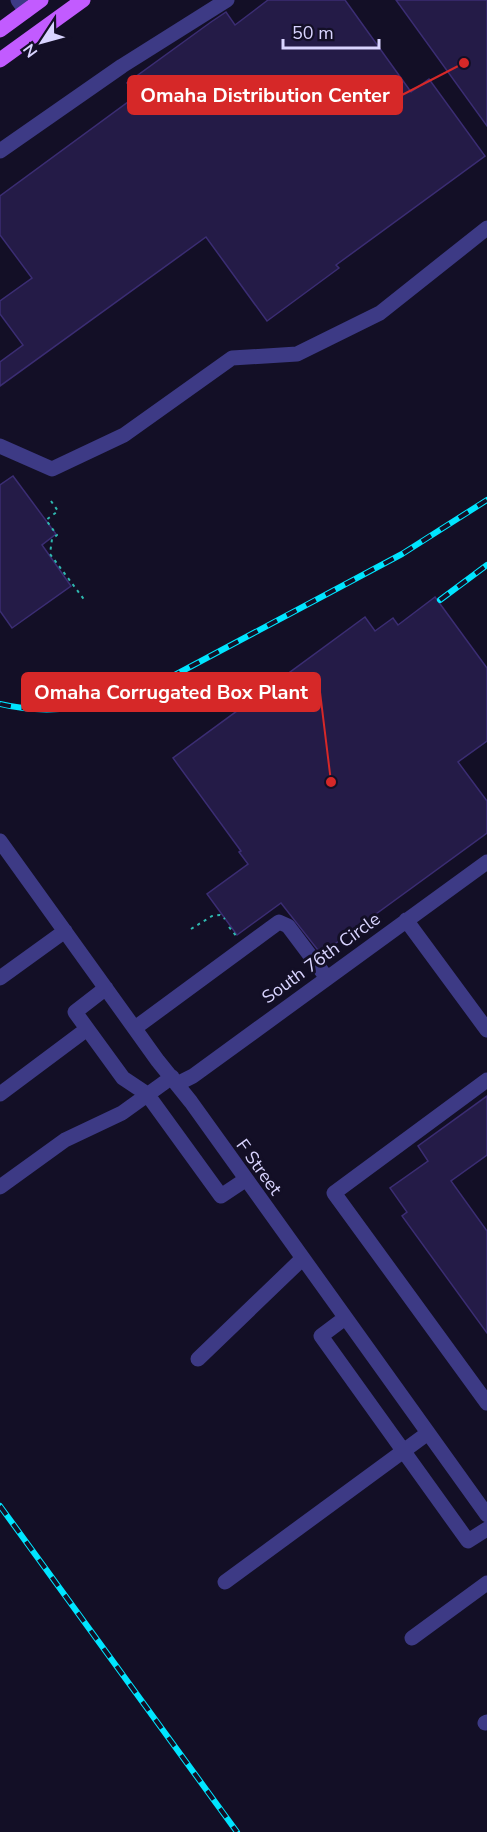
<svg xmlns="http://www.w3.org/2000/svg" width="487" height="1832" font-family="'Nunito Sans',sans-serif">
<rect width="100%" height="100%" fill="#130f26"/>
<path fill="#241b47" stroke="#3b2d73" stroke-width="1.5" d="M268 0H345L411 92 429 79 485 156 336 265 339 268 267 321 206 237 0 386V362L23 345 0 314V301L32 278 0 235V196L136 96 127 83 211 22 226 12 235 25Z
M396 0H487V126Z
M13 476 56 534 42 545 71 586 12 628 0 611V485Z
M435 597 487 668V741L458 762 487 801V833L321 954 281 903 237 935 207 894 248 864 239 852 241 851 173 758 365 617 375 631 393 618 398 625Z
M487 1096V1155L451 1181 487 1231V1333L402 1216 407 1212 390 1188 428 1161 418 1146Z"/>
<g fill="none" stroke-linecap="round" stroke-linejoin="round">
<path stroke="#2fb8b0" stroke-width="2" stroke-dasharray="3 4.5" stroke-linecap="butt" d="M51 501 58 511 46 520 57 535 52 539 50 554 86 602
M229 927 237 937
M191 929 212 916 220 915 225 919"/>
<path stroke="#3d3a85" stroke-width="15" d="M18 0 26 11
M0 151 122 66 227 0
M0 446 52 469 124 435 232 358 297 354 380 313 487 228
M0 841 158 1061 191 1102 487 1515
M406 920 487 1030
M0 978 65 931
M106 988 75 1012 123 1078 147 1094 221 1196 245 1180
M135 1028 279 922 288 926 327 978
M487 1080 334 1193 487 1403
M177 1084 193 1076 487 862
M0 1094 87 1029
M0 1187 65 1140 122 1113 172 1077
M345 1318 321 1336 468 1541 487 1529
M198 1359 302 1259
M225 1582 428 1433
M412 1638 487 1583
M485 1723 487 1722"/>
<path stroke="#c25bff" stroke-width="15" d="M0 30 41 0
M0 60 83 0"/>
<g stroke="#00e5ff" stroke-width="6">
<path id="rail" d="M440 600 487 565
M0 704C54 717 106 706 156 685L402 554 487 500
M0 1506 237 1832"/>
</g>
<use href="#rail" stroke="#130f26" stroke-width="4" stroke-dasharray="11" stroke-linecap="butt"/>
</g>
<g text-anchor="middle" stroke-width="6" stroke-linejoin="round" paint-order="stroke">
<g font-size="18" fill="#d9d4ff" stroke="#130f26">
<text transform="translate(321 958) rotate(-36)" y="6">South 76th Circle</text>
<text transform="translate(259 1167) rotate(54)" y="6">F Street</text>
</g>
</g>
<path fill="none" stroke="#d62828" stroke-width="2" d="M464 63L402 95M331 782L320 692"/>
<g fill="#d62828" stroke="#130f26" stroke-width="2">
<circle cx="464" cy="63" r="6"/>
<circle cx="331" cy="782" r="6"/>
</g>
<g fill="#d62828" stroke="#d62828" stroke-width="2">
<rect x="128" y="76" width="274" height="38" rx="6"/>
<rect x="22" y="673" width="298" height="38" rx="6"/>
</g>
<g font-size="20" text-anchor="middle" font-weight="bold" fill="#fff">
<text x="265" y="102">Omaha Distribution Center</text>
<text x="171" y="699">Omaha Corrugated Box Plant</text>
</g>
<g transform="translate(42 42) rotate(234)" stroke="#130f26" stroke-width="4.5" paint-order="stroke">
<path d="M0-4.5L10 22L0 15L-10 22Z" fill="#d9d4ff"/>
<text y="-9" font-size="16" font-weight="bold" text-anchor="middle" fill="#d9d4ff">N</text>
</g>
<path d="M283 39v9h96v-9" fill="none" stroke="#d9d4ff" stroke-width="3"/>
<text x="292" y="39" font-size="18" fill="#d9d4ff" stroke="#130f26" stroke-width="4.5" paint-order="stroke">50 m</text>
</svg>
